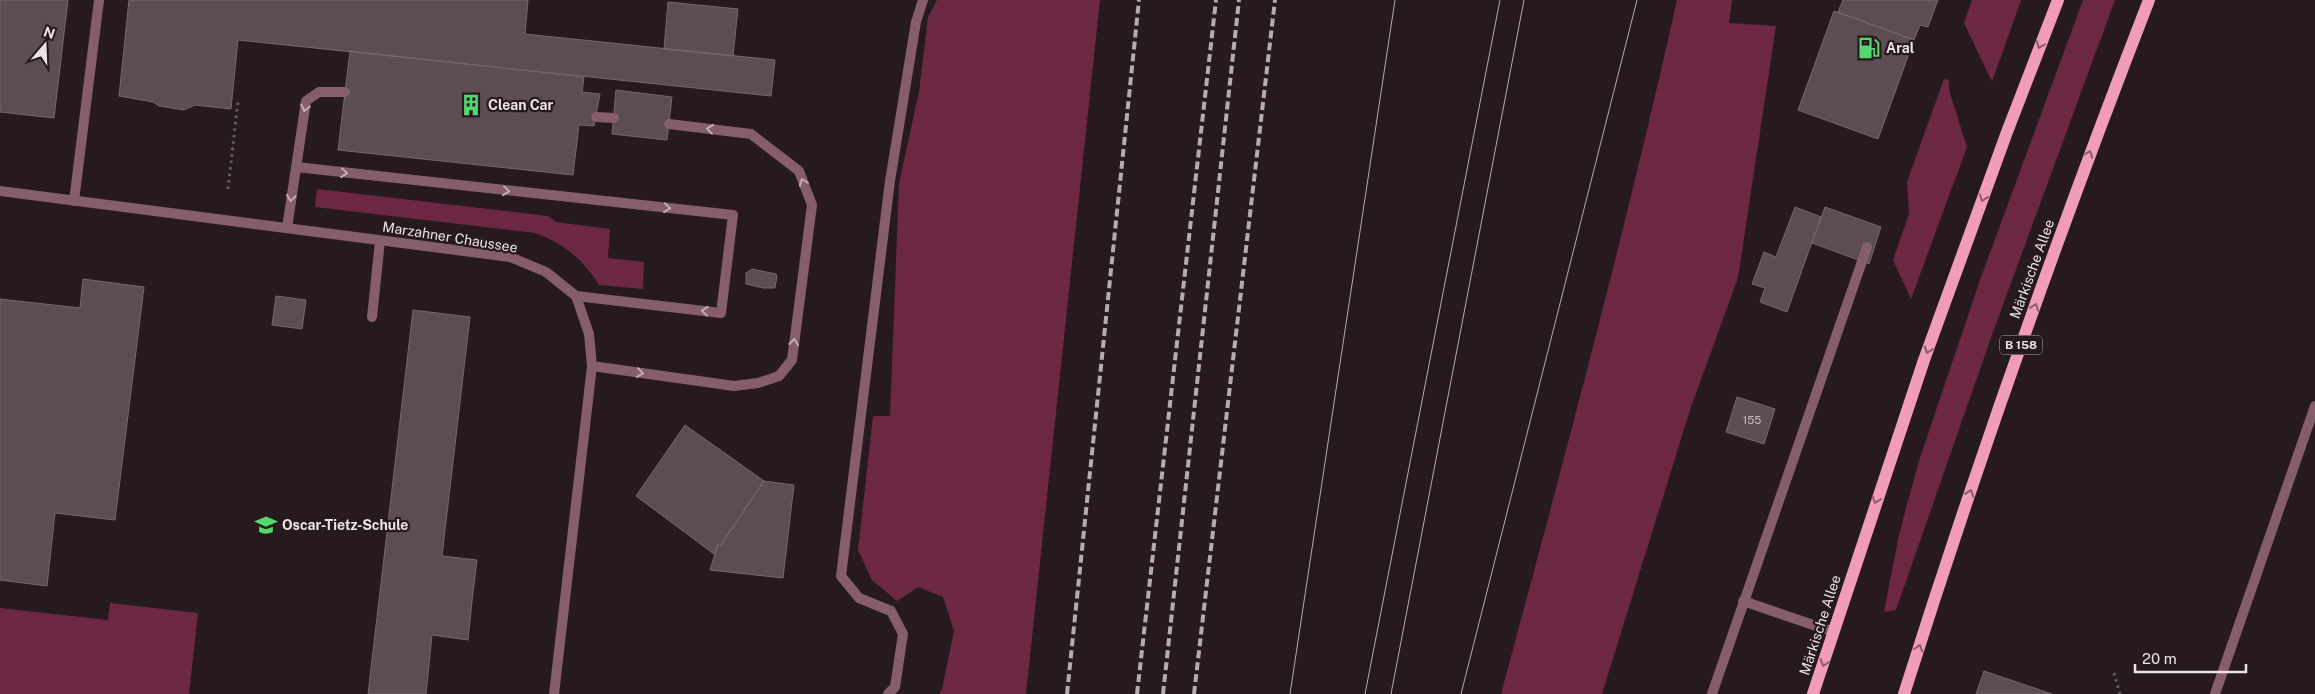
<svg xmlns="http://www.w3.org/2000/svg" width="2315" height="694" font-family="'Public Sans',sans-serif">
<rect width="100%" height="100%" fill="#261a1e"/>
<path fill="#6c2743" d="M937 0H1100L1026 694H939L942 689 954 631 943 597 918 587 897 601 872 580 858 550 873 416H890L899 183 919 92 928 17Z
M1677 0H1732L1729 23 1776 26 1738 278 1690 410 1602 694H1501C1563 463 1625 233 1677 0Z
M1972 0H2021L1992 82 1964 23Z
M2083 0H2115L1993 332 1896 610 1884 612 1899 534 1919 461 1980 280Z
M1944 79 1949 80V90L1967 147 1911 299 1893 260 1909 214 1907 182Z
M317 189 548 216 556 222 610 229 608 258 644 262 643 289 599 285C583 259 563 243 535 233L315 207Z
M110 603 198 613 189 694H0V608L108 620Z"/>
<path fill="#5b4d51" stroke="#76676b" d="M0 0H68L54 118 0 112Z
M129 0H528L525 34 775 60 771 96 238 40 231 109 195 105 184 110 159 106 153 102 119 96Z
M1843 0H1938L1928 27 1920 25 1914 40 1838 12Z
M668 2 738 9 733 56 664 49Z
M1834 11 1914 40 1878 139 1798 110Z
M350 51 584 77 582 92 600 94 594 126 579 125 573 175 338 150Z
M616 90 672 97 667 140 612 134Z
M1795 207 1821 217 1787 312 1760 302 1765 288 1752 284 1764 252 1776 257Z
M1825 207 1881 227 1869 264 1812 243Z
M752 269 776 274 777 276 775 288H763L746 284V273Z
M83 279 144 287 115 520 55 513 47 586 0 580V299L80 308Z
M276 296 306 300 302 329 272 325Z
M413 310 470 317 442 556 477 560 472 601 468 640 432 635 426 694H368Z
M1737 397 1775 409 1764 444 1726 432Z
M685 425 764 481 721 545 718 544 714 554 636 496Z
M764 481 794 485 783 578 710 570 718 544 721 545Z
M1984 671 2052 694H1976Z"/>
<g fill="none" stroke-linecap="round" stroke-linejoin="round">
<path stroke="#685d61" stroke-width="3" stroke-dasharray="2.5 4" stroke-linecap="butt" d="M228 189 238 101
M2114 673 2120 694"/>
<path stroke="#865d6b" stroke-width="10" d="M596 117 614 118
M296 167 733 215 721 313 576 296
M74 201 99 0
M287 228 306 101 319 92H345
M372 317 380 241
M592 366 734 386 758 383 779 376 792 360 812 205 799 171 751 134 669 124
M1743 601 1834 632
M888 694 895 687 903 634 891 611 859 598 841 576 890 181 916 22 923 0
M1712 694 1867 247"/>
<path stroke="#865d6b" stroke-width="10" d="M0 191 510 257 546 272 576 296 589 334 592 366 554 694
M2215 694 2315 406"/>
<path stroke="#f19cb9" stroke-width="12" d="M1813 694 1924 360 2007 132 2058 0
M1904 694C1978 460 2060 229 2149 0"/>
<path stroke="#b6acaf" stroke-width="1" d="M1290 694 1395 0
M1365 694 1500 0
M1391 694 1524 0
M1461 694 1637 0"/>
<path stroke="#b6acaf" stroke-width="4" stroke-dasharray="8 4" stroke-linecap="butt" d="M1067 694 1139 0
M1137 694 1216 0
M1163 694 1239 0
M1194 694 1275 0"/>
</g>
<defs><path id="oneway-chevron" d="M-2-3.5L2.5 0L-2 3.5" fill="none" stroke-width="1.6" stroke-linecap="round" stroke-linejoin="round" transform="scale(1.25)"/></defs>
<g stroke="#8c5b6c">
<use href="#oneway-chevron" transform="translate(2040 45) rotate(111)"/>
<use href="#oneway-chevron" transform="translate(2089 154) rotate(-69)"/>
<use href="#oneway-chevron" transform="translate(1983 198) rotate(110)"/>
<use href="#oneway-chevron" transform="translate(2035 307) rotate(-70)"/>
<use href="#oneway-chevron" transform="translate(1928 350) rotate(110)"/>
<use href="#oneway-chevron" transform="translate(1970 493) rotate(-71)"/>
<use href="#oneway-chevron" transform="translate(1876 500) rotate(108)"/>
<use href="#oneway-chevron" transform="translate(1919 648) rotate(-72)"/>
<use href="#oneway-chevron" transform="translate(1824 663) rotate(108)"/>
</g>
<g stroke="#c3adb5">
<use href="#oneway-chevron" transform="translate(305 108) rotate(103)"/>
<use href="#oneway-chevron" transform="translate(710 129) rotate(-173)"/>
<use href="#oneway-chevron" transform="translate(344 173) rotate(6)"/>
<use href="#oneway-chevron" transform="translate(803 182) rotate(-111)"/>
<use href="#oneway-chevron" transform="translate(506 191) rotate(6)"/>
<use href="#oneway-chevron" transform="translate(291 198) rotate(98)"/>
<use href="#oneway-chevron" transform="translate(667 208) rotate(6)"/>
<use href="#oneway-chevron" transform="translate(705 311) rotate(-174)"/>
<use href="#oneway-chevron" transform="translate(794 342) rotate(-83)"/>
<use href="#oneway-chevron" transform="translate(640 373) rotate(8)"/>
</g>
<defs>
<g id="fuel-bare" transform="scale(1.725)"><path d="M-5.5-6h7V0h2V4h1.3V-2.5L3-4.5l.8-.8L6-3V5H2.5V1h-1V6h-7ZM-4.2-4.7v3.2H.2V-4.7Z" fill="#56d671" stroke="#261a1e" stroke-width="2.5" paint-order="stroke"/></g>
<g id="building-bare" transform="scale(1.725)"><path d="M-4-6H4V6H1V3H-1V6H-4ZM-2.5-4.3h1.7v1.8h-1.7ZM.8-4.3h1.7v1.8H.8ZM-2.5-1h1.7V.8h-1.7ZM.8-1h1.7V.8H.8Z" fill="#56d671" stroke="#261a1e" stroke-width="2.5" paint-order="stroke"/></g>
<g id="school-bare" transform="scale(1.725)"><path d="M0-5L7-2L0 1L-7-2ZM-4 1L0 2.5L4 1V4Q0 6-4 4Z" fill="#56d671" stroke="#261a1e" stroke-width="2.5" paint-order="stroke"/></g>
</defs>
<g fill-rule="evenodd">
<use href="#fuel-bare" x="1869" y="48"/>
<use href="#building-bare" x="471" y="105"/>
<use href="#school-bare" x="266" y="525"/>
</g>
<g text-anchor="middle" stroke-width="4.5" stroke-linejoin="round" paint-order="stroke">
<g font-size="11" fill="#c8bec1">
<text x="1752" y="424">155</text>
</g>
<rect fill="#261a1e" stroke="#b1a7aa" stroke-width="1" x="2000" y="335.5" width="42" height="19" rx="4"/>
<g font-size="12" font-weight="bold" fill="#ece3e6">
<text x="2021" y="349">B 158</text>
</g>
<g font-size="14" font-weight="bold" fill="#ece3e6" stroke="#261a1e" text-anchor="start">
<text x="1886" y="53">Aral</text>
<text x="488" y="110">Clean Car</text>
<text x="282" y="530">Oscar-Tietz-Schule</text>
</g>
<g font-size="14" fill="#ece3e6" stroke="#261a1e">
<text transform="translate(450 237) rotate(9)" y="5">Marzahner Chaussee</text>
<text transform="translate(2032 269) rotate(-70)" y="5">Märkische Allee</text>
<text transform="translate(1820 625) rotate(-72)" y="5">Märkische Allee</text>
</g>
</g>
<g transform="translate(45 45) rotate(19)" stroke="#261a1e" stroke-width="4" paint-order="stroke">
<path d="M0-4L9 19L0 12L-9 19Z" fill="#ece3e6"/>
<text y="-8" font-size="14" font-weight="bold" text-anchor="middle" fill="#ece3e6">N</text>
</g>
<path d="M2135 664v8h111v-8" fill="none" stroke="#ece3e6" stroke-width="2.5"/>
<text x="2142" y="664" font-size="15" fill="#ece3e6" stroke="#261a1e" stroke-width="4" paint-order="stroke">20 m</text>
</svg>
